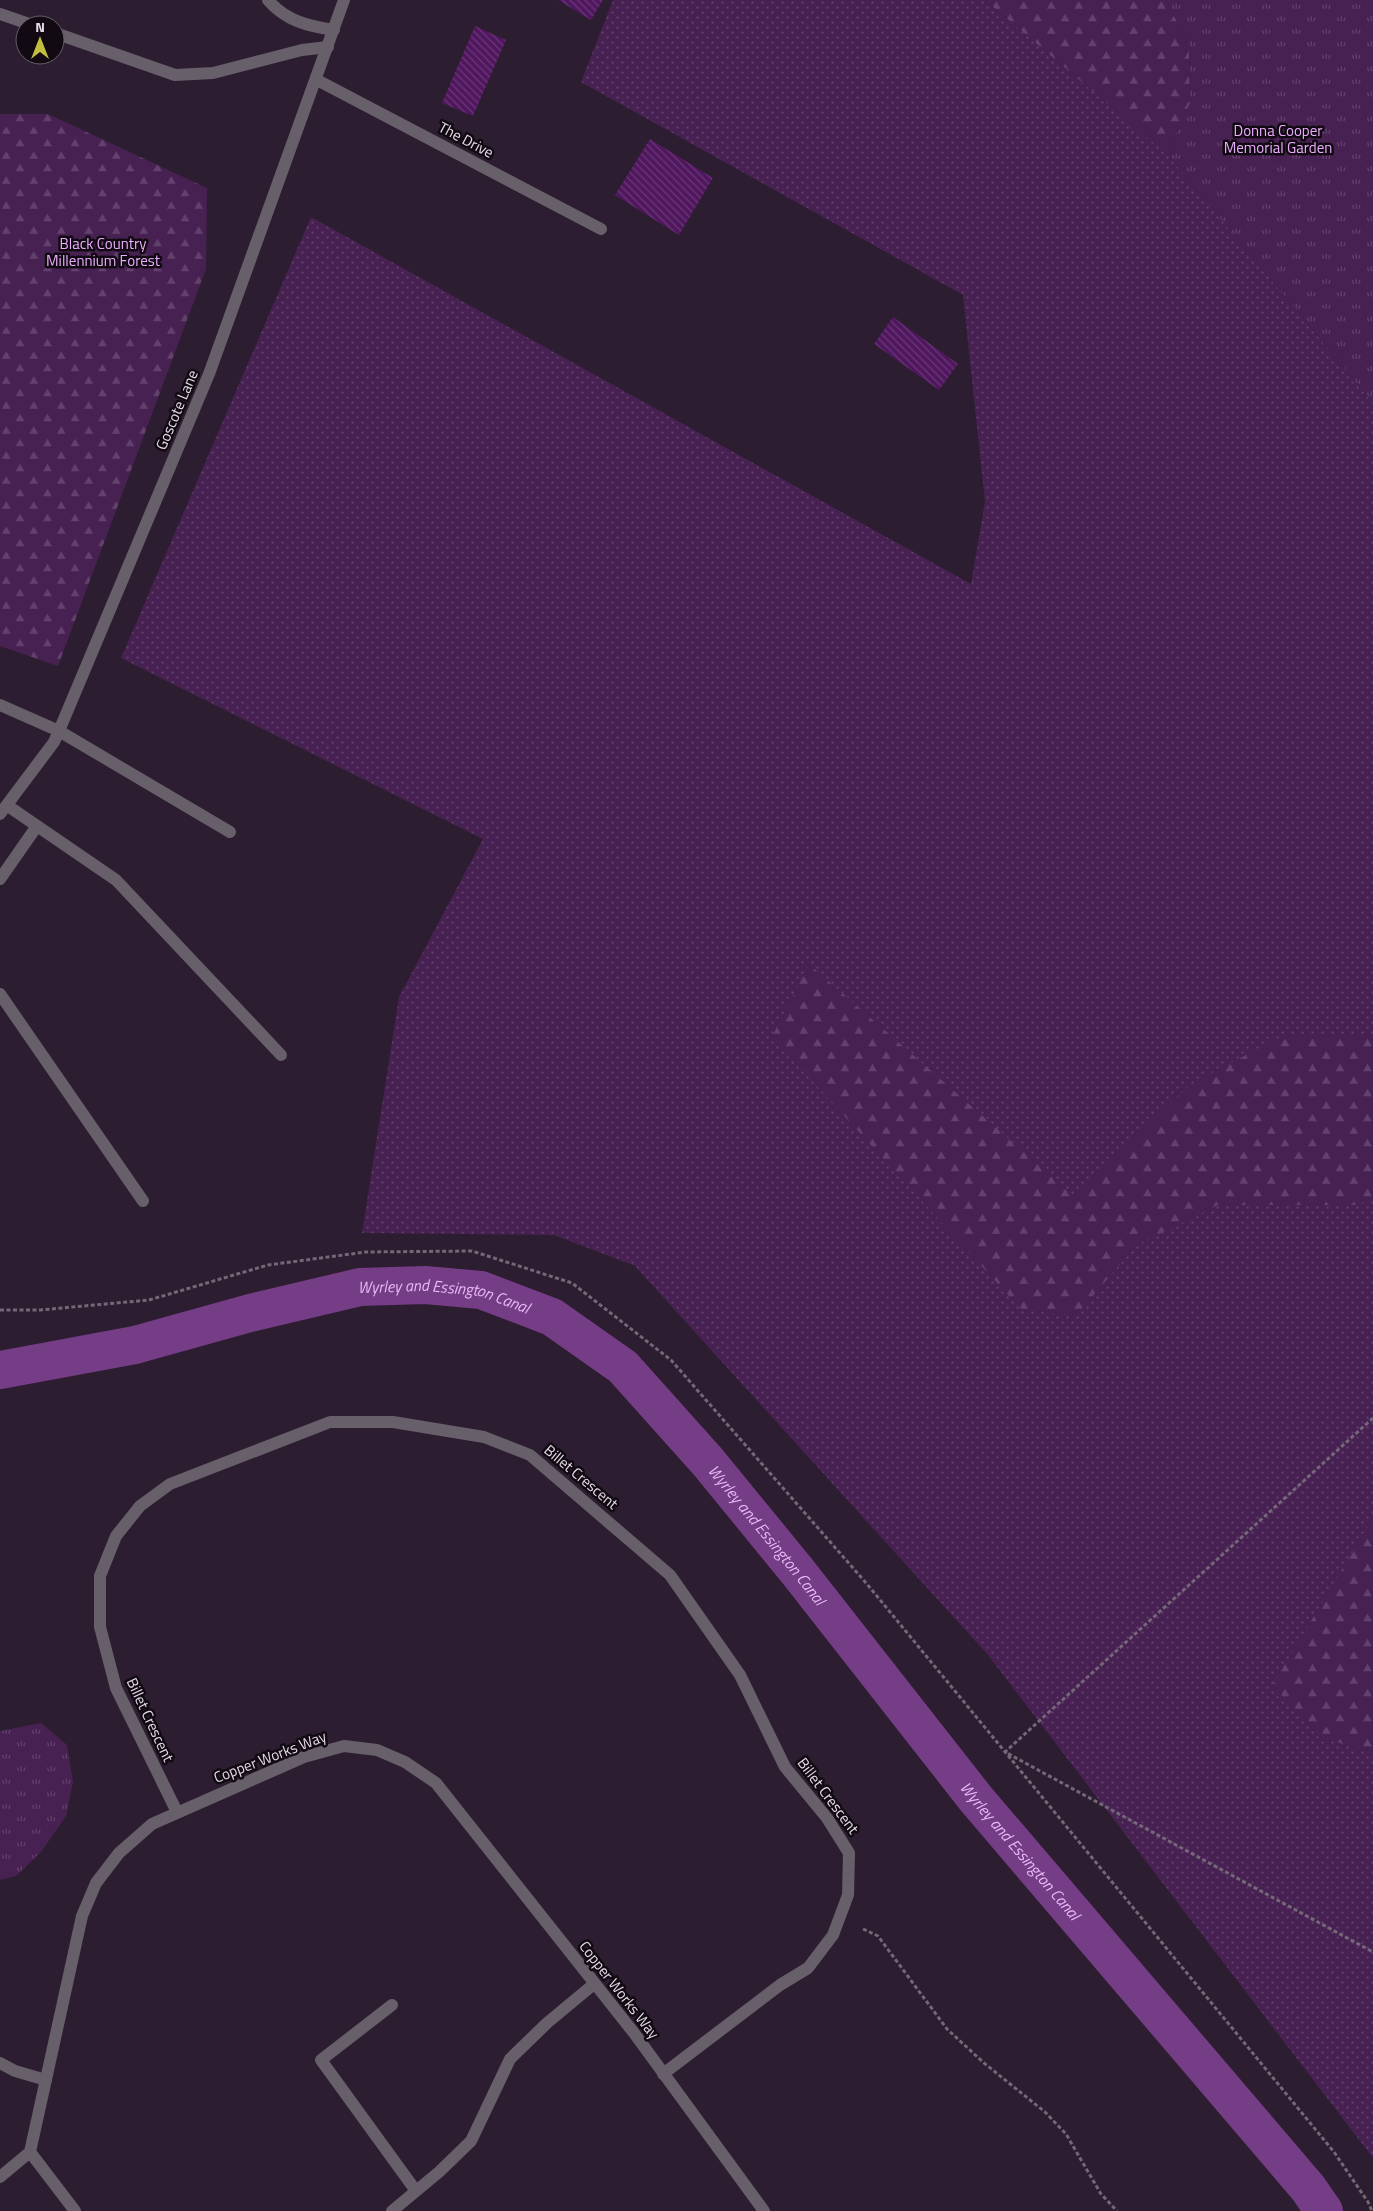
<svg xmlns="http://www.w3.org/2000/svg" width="1373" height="2211" font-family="'Titillium Web',sans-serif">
<defs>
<pattern id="grass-dots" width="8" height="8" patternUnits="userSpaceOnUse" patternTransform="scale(1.25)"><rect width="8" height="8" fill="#482153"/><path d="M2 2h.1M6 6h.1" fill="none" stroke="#62416c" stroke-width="1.8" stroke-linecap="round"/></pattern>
<pattern id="forest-firs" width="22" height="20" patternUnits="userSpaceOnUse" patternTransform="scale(1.25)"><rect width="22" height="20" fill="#482153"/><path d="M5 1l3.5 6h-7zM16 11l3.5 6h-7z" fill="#62416c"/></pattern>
<pattern id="park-tufts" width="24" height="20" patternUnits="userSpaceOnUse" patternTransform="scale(1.25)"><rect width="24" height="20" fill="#482153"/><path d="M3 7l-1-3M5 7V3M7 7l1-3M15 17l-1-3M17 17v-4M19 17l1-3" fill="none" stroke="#62416c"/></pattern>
<pattern id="building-back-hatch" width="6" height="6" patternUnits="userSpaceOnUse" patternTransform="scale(1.25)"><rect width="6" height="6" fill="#50175f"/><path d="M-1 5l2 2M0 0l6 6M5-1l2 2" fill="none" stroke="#693876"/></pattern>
</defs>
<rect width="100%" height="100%" fill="#2c1d30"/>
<path fill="url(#grass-dots)" d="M613 0H985L1167 154 1373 403V2158L988 1655 635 1266 554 1235 362 1233 399 997 483 839 121 658 311 217 971 584 985 502 963 295 581 82Z"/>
<path fill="url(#forest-firs)" d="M985 0H1166L1189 45 1190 104 1167 154Z
M0 114H48L207 188 206 269 58 666 0 646Z
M809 964 1073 1195 1191 1084 1284 1035H1373V1198L1357 1205H1218L1137 1245 1075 1316 1021 1309 772 1037Z
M1373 1518V1755L1326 1738 1272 1686Z"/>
<path fill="url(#park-tufts)" d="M1166 0H1373V403L1167 154 1190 103 1189 45Z
M41 1723 67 1745 73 1782 66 1816 41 1852 16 1876 0 1880V1731Z"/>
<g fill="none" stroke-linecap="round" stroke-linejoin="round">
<path stroke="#753d86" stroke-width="38" id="s1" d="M0 1370 135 1345 250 1313 360 1287 425 1285 481 1290 552 1317 623 1367 708 1462 798 1572 976 1799 1308 2188 1324 2211"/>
</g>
<path fill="url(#building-back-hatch)" d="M558 0H603L591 20Z
M475 26 506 40 473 116 442 103Z
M650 139 713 178 679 235 615 195Z
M893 317 958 364 939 390 874 344Z"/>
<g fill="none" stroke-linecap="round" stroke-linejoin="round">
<path stroke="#746778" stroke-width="3" stroke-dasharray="4 2.5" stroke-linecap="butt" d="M0 1310H40L149 1300 268 1265 366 1252 472 1251 572 1283 671 1360 867 1584 1334 2152 1368 2202 1372 2211
M1373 1418 1005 1752 1373 1952
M863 1929 878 1936 947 2029 984 2063 1045 2112 1066 2134 1101 2194 1117 2211"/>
<path stroke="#675f69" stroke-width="12" d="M268 0C286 21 308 26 334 30
M0 14 32 25
M55 33 175 75 213 73 302 50 328 47
M0 705 59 731 230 832
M8 806 116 880 281 1055
M0 879 37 826
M0 994 143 1201
M392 2005 321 2060 416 2191
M0 2063 15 2071 46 2080
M392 2211 439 2172 471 2141 510 2059 547 2023 594 1984"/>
<path stroke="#675f69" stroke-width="12" d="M317 80 601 229
M0 814 54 742 59 731 209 374 344 0
M177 1812 116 1688 100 1627V1576L116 1536 140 1506 170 1484 330 1422H393L484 1437 530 1455 670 1575 740 1675 785 1767 827 1818 849 1853 848 1895 833 1935 808 1968 780 1985 663 2074
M30 2152 75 2211
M0 2177 30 2152 82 1916 96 1883 119 1853 152 1824 304 1757 344 1746 377 1750 405 1762 436 1783 634 2033 764 2211"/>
</g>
<g text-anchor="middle" stroke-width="5" stroke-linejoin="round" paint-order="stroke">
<g font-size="15" fill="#ebaefe" stroke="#110a12">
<text x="1278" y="136">Donna Cooper<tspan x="1278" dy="17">Memorial Garden</tspan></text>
<text x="103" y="249">Black Country<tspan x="103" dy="17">Millennium Forest</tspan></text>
</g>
<g font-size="15" fill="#e6dce9" stroke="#110a12">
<text transform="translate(466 140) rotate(28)" y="5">The Drive</text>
<text transform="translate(177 410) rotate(-67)" y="5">Goscote Lane</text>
<text transform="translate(581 1477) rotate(40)" y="5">Billet Crescent</text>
<text transform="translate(150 1720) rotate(65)" y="5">Billet Crescent</text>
<text transform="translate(270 1757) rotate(-21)" y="5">Copper Works Way</text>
<text transform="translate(828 1796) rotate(53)" y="5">Billet Crescent</text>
<text transform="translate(619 1990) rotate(52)" y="5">Copper Works Way</text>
</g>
<g font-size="16" font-style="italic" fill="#e8baf6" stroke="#110a12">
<text dy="6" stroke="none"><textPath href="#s1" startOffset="455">Wyrley and Essington Canal</textPath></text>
<text dy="6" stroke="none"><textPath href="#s1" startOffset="875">Wyrley and Essington Canal</textPath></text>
<text dy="6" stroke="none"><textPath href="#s1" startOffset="1280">Wyrley and Essington Canal</textPath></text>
</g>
</g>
<g transform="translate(40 40)"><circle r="24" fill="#110a12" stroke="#665e68"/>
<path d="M0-4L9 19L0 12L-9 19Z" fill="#c1be40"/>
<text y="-8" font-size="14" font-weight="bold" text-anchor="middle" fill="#e6dce9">N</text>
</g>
</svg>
